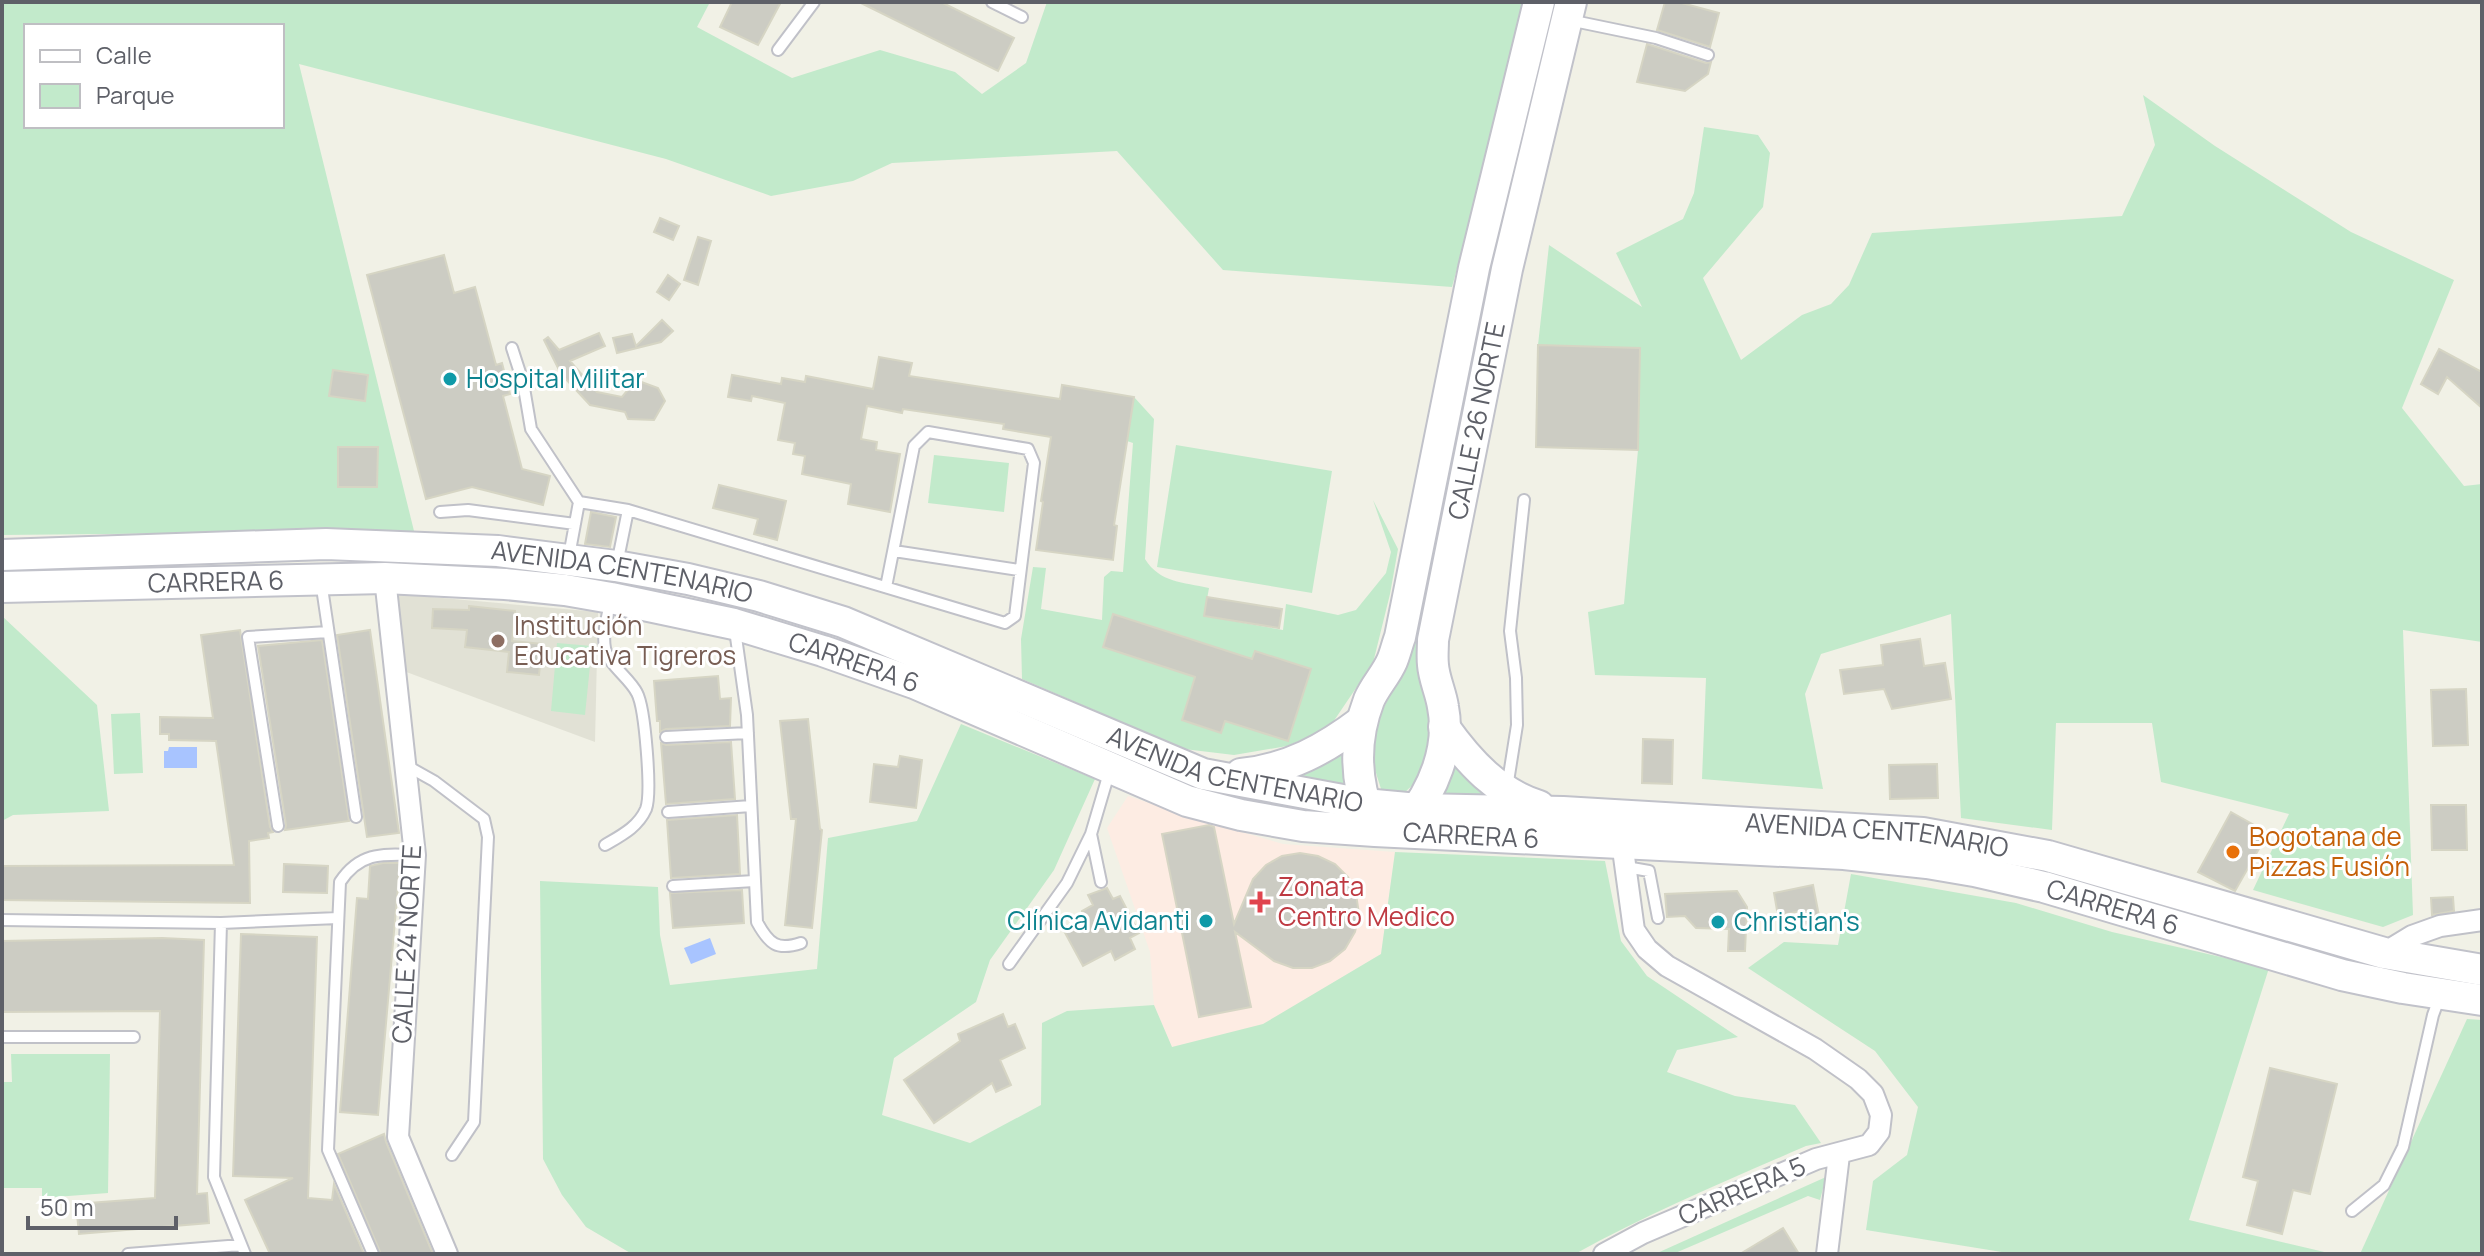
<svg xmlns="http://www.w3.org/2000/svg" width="2484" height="1256" font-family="Manrope,sans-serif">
<rect width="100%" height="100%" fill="#f1f1e6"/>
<path fill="#e1e1d5" d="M397 594 598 612 595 742 401 670Z"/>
<path fill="#fdece3" d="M1128 796 1214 824 1283 844 1395 852 1381 954 1263 1025 1172 1047 1154 1005 1150 952 1107 828Z"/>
<path fill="#c2eacb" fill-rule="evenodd" d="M2 2H710L697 27 792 78 880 50 955 72 982 94 1026 63 1047 2H1522L1511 69 1452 287 1223 270 1117 151 892 163 853 181 771 196 666 159 299 64 414 531 2 535ZM26 26H282V126H26Z
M2143 95 2215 146 2351 232 2454 280 2402 408 2464 486 2482 484V642L2403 630 2413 915 2383 927 2253 890 2289 814 2161 782 2152 723H2056L2052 830 1961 818 1951 614 1821 654 1805 694 1823 789 1702 779 1706 678 1595 675 1588 612 1624 604 1638 450 1640 348 1538 345 1549 245 1642 307 1616 253 1683 219 1694 193 1704 127 1758 135 1770 153 1763 207 1703 278 1741 360 1802 315 1831 304 1849 285 1872 233 2122 216 2155 145Z
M1488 267H1493L1432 724V745L1417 781 1404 793 1382 792C1378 778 1371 762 1372 748 1374 719 1396 684 1410 659Z
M1134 397 1154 419 1145 559C1160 583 1183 582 1209 588L1204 616 1283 630 1286 604 1338 615 1356 610 1386 573 1391 552 1373 500 1398 549 1390 594 1373 663 1329 728 1287 746 1234 755 1184 749 1022 679 1021 639 1033 567 1046 568 1041 609 1102 620 1104 577 1111 571 1123 572 1133 443 1127 441Z
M1176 445 1332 471 1312 593 1157 567Z
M934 455 1009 463 1004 512 928 503Z
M2 616 97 705 109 811 13 815 2 821Z
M557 643 592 646 585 715 551 711Z
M140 713 143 773 114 774 111 714Z
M961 724 1095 779 1054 870 990 960 976 1002 894 1058 882 1115 970 1143 1041 1105 1042 1023 1067 1011 1154 1005 1172 1047 1263 1024 1381 954 1395 852 1605 861 1621 941 1647 976 1738 1037 1677 1050 1667 1072 1735 1096 1795 1105 1821 1143 1806 1146C1728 1180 1649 1213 1575 1254H632L586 1227 562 1195 543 1159 540 881 658 887 660 935 670 985 817 969 828 838 917 821Z
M1349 746 1355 790 1272 780Z
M1451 756 1491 796 1436 795Z
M1851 874 2016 903 2112 932 2269 968 2189 1220 2333 1254H2014L1866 1230 1873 1181 1907 1155 1918 1107 1875 1051 1748 968 1784 942 1838 945Z
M2467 1019 2482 1020V1254H2360Z
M11 1054H110L108 1193 42 1198V1188H2V1082H12Z
M1826 1177 1820 1200 1808 1196 1673 1254H1655Z"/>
<path fill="#a8c4ff" d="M169 747H197V768H164V751H168Z
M710 938 716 954 691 964 684 948Z"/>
<path fill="#ccccc3" stroke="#d6d5c4" stroke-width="2" d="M732 2H781L758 45 720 27Z
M859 2H941L1014 38 998 71Z
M1665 2H1678L1719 13 1710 47 1657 30Z
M1647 44 1706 63 1711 62 1708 74 1685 91 1637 82Z
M660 218 679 226 673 240 654 232Z
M698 237 711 241 698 285 684 280Z
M444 255 454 293 475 287 496 365 502 363 510 394 503 396 522 469 550 476 543 505 472 487 426 499 367 275Z
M668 275 680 284 669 300 657 292Z
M662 320 673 331 661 342 617 353 613 338 632 334 636 346Z
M599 333 605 346 570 361 597 392 622 397 636 380 658 388 665 401 654 420 628 419 625 412 590 405 561 374 544 340 548 337 559 350Z
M1538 345 1640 348 1638 450 1536 447Z
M2439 349 2482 372V408L2447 377 2438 394 2421 384Z
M879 357 912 363 909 376 1060 399 1062 385 1134 397 1114 525 1117 526 1113 560 1036 550 1043 502 1041 501 1051 437 1003 429 1004 424 903 409 902 413 867 406 861 439 877 442 876 450 900 454 890 512 848 504 851 484 802 474 805 456 793 454 795 443 778 440 785 403 752 396 751 401 728 397 732 375 781 384 782 378 805 382 806 376 873 389Z
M333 370 368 375 365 401 329 396Z
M338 447H378L377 487H338Z
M719 485 786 501 777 540 754 534 758 519 713 508Z
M591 512 616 517 610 547 585 544Z
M1207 597 1282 609 1279 628 1204 616Z
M469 606 515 611 512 641 542 644 539 675 507 672 509 652 465 647 467 630 432 628 433 609 469 610Z
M1113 614 1252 659 1255 651 1311 669 1288 741 1225 721 1221 733 1182 720 1195 677 1103 647Z
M240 630 270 827 273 832 268 833 269 838 249 841 250 903 2 900V866L234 865 216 741 169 740V734H160V717L213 718 201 635Z
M370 630 399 833 367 837 337 635Z
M1920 639 1924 666 1945 663 1951 699 1892 709 1884 689 1844 694 1840 670 1883 665 1881 645Z
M322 640 349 821 285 830 286 825 258 646Z
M718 676 720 699 731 698 730 726 666 729 660 732V721H657L654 681Z
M2466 689 2468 745 2433 746 2431 690Z
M808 719 820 829 822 830 812 928 785 925 796 819H791L780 721Z
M1643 739 1673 740 1672 784 1642 783Z
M731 742 735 799 666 804 661 743 666 745Z
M900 756 922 760 916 808 870 802 874 764 898 767Z
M1937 764 1938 798 1890 799 1889 765Z
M2431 805H2466L2467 850H2432Z
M2231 812 2268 833 2235 891 2198 872Z
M737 815 740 874 671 878 667 820Z
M1209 825 1214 827 1234 924 1253 879 1266 865 1282 856 1300 853 1318 856 1335 864 1348 877 1356 894 1359 914 1355 932 1345 949 1330 961 1312 968H1293L1274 961 1235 932 1251 1007 1199 1017 1162 834Z
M383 863H400L378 1115 340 1112 357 898 368 899 370 866Z
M284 864 328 866 327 893 283 892Z
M1813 885 1820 921 1802 924 1800 911 1778 916 1774 893Z
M1107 888 1113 899 1120 896 1139 933 1130 938 1135 949 1115 960 1111 951 1083 966 1064 931 1083 921 1082 911 1093 905 1088 895Z
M742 890 744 923 673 928 670 893Z
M1737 891 1747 907 1745 951H1728L1729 929 1696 928 1685 916 1667 917 1665 894Z
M2453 897 2454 911 2432 915 2431 898Z
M241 934 317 937 308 1198 332 1200 334 1184 364 1254H270L245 1200 293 1178 233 1176Z
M162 938 204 940 197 1194 207 1193 209 1223 79 1234 76 1204 155 1198 160 1011 2 1012V941Z
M1003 1014 1008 1027 1015 1024 1025 1048 1000 1060 1011 1085 996 1092 992 1083 934 1123 904 1080 960 1041 958 1034Z
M2270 1068 2337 1084 2310 1194 2293 1190 2282 1234 2247 1225 2258 1181 2243 1177Z
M384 1134 386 1142 433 1254H381L338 1154Z
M1783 1228 1799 1254H1740Z"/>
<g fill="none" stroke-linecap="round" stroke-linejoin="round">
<g stroke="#c0c1c8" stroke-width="14">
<path id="lane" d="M992 2 1022 17
M1569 20 1656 38 1708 55
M778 50 814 2
M512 348 523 382 531 429 579 502 569 556
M579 502 628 510 1005 623 1015 616 1034 463 1028 449 928 432 914 446 886 587
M440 512 468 510 575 524
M894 551 1019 570
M617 564 628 510
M321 581 356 817
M735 630 747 715 757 922C769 944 777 951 801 943
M666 737 748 733
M407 766 434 781 484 819 488 837 474 1122 452 1155
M1507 788 1517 725 1516 678 1510 631 1524 500
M668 812 751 806
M278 826 248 637 328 632
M1091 834 1101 882
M605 845C622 835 638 827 646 809 652 793 645 708 637 693 629 677 608 665 605 648 602 633 608 614 611 599
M1626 867 1649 871 1658 918
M673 886 754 881
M2 920 221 923 338 918
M221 923 214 1177 245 1254
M1009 964 1067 883 1091 834 1109 773
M2 1037H134
M2352 1211 2384 1185 2403 1147 2433 1015 2440 996
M128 1254 241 1245
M373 1254 328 1150 340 882C360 852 382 854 415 855"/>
</g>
<g stroke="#c0c1c8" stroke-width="24">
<path id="street" d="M385 578 415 855 398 1137 447 1254
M2384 953 2412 936 2440 926 2482 920
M1604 1254 1643 1233 1816 1159 1869 1145 1879 1132 1881 1115 1873 1094 1858 1079 1815 1049 1667 966 1647 949 1634 930 1622 842
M1827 1254 1839 1155"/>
</g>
<g stroke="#c1c2ca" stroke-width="34">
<g id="secondary">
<path id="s1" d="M2 555 326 544 498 551 616 566 688 579 759 596 843 622 1203 774 1364 804 1418 809 1563 812 1923 833 2048 856 2384 953 2482 970"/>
<path id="s2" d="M2 587 385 578 505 584 565 590 611 598 734 624 823 651 914 683 1187 801 1241 815 1303 826 1375 831 1844 854 1927 863 1974 871 2044 887 2342 975 2403 988 2482 1000"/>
<path d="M1444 727C1469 762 1497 793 1539 806"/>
<path d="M1241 774C1289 769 1325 749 1362 721"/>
<path d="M1370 818C1355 780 1354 739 1369 700 1375 686 1386 675 1392 661 1395 654 1397 645 1400 637L1474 268 1539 2"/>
<path id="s3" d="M1407 822C1433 791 1451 748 1443 707 1441 693 1434 679 1433 665 1432 657 1433 648 1433 640L1507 269 1571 2"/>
</g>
</g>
<use href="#lane" stroke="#fff" stroke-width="10"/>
<use href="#street" stroke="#fff" stroke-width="20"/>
<use href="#secondary" stroke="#fff" stroke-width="30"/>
</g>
<g fill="#0f9aa8" stroke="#fff" stroke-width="3">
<circle cx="450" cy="379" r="8"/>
<circle cx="1206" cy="921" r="8"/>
<circle cx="1718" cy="922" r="8"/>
</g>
<circle fill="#8d6e63" stroke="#fff" stroke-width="3" cx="498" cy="641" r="8"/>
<circle fill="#e8710a" stroke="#fff" stroke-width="3" cx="2233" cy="852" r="8"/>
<path fill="#e0444e" stroke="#fff" stroke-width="3" d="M1256 890h8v8h8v8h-8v8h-8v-8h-8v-8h8z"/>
<g text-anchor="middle" stroke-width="6" stroke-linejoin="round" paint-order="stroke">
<g font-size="26" fill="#0d838f" stroke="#fff" text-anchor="start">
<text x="466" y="388">Hospital Militar</text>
<text x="1190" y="930" text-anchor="end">Clínica Avidanti</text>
<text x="1734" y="931">Christian's</text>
</g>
<g font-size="26" fill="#5e6068" stroke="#fff">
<text dy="9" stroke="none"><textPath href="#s3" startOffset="416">CALLE 26 NORTE</textPath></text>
<text dy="9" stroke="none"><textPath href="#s1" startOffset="622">AVENIDA CENTENARIO</textPath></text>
<text dy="9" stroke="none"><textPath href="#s2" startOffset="214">CARRERA 6</textPath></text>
<text dy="9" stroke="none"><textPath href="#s2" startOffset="862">CARRERA 6</textPath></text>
<text dy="9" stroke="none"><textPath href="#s1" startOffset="1270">AVENIDA CENTENARIO</textPath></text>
<text dy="9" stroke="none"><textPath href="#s2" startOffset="1510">CARRERA 6</textPath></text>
<text dy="9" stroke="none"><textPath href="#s1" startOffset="1918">AVENIDA CENTENARIO</textPath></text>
<text dy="9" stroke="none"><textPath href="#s2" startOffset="2158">CARRERA 6</textPath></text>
<text transform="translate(407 944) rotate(-87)" y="9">CALLE 24 NORTE</text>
<text transform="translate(1742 1191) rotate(-23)" y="9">CARRERA 5</text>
</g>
<g font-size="26" fill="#785e54" stroke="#fff" text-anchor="start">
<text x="514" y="635">Institución<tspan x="514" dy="30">Educativa Tigreros</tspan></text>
</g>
<g font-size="26" fill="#c56008" stroke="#fff" text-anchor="start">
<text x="2249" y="846">Bogotana de<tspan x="2249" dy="30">Pizzas Fusión</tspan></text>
</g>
<g font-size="26" fill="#be3a42" stroke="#fff" text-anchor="start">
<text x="1278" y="896">Zonata<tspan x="1278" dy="30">Centro Medico</tspan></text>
</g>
</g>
<rect width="2484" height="1256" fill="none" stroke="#5e6068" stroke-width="8"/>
<rect x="24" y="24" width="260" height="104" fill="#ffffff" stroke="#bfbfc3" stroke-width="2"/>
<rect x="40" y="50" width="40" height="12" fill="#ffffff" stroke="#bfbfc3" stroke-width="2"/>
<text x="96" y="64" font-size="24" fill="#5e6068">Calle</text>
<rect x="40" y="84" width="40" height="24" fill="#c2eacb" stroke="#bfbfc3" stroke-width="2"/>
<text x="96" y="104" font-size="24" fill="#5e6068">Parque</text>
<path d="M28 1216v12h148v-12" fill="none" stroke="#5e6068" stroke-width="4"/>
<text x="40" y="1216" font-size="24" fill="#5e6068" stroke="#ffffff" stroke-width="6" paint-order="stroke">50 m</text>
</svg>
